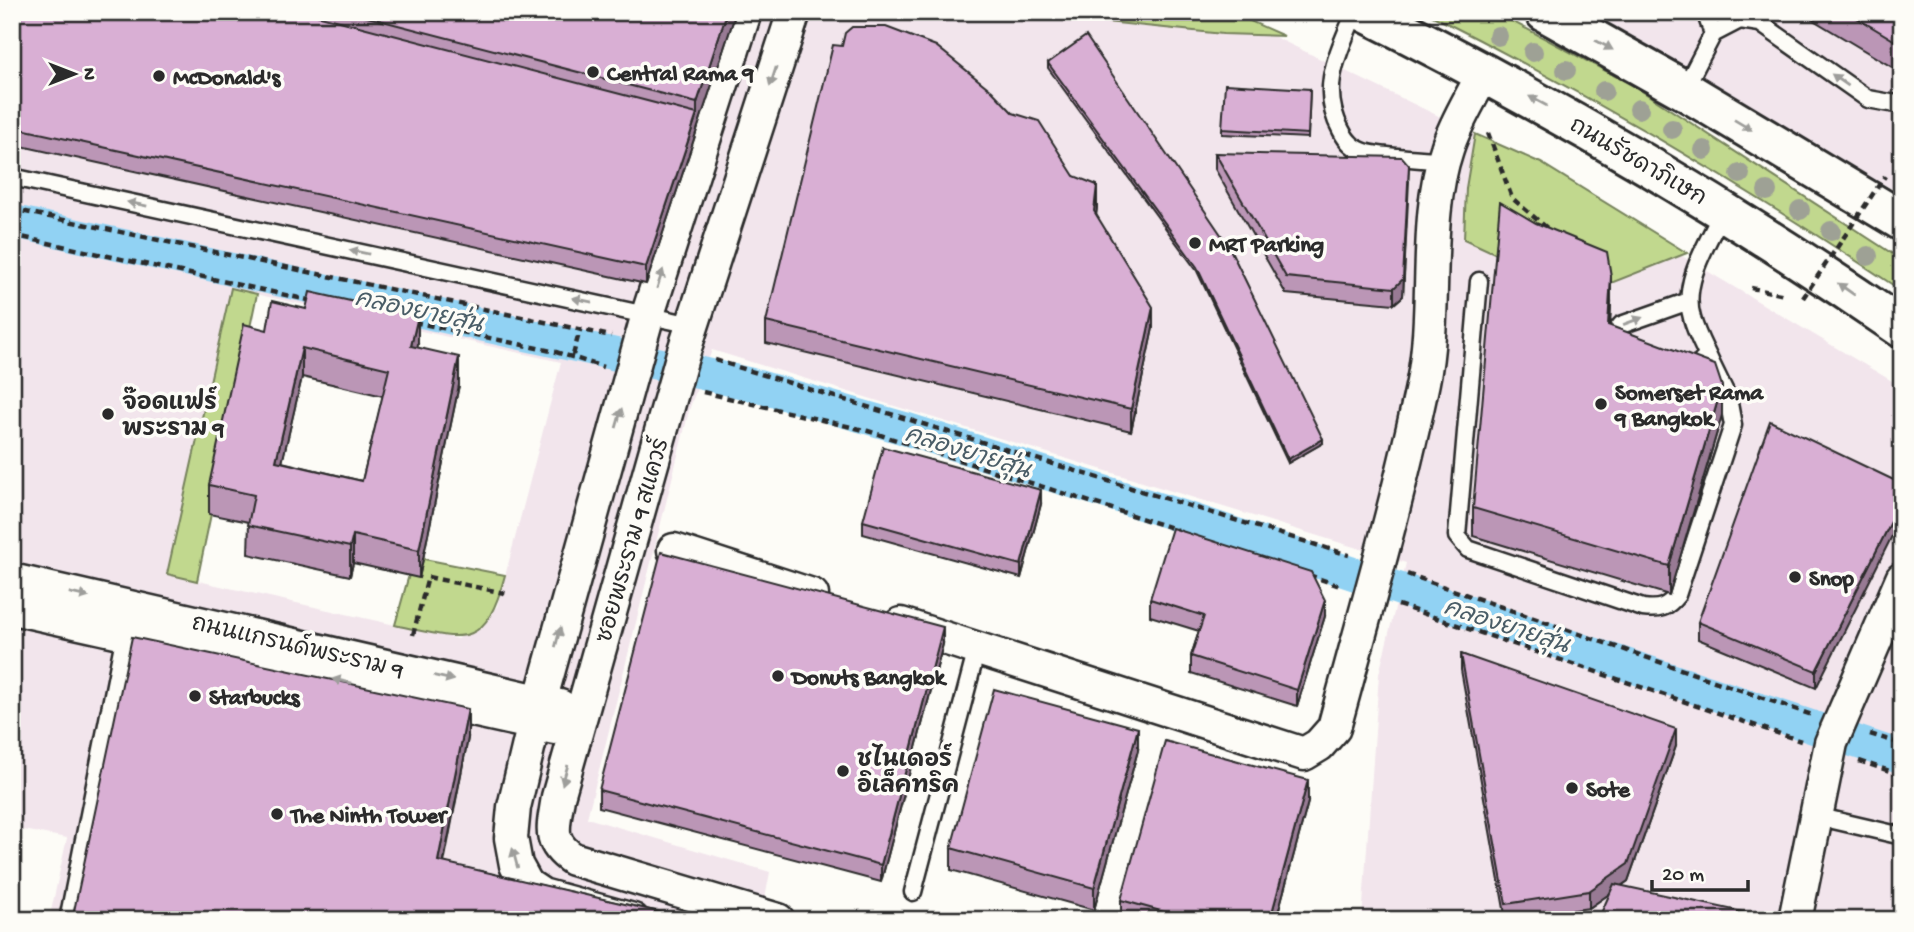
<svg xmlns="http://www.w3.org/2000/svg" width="1914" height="932" font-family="'Gochi Hand','Playpen Sans Thai',sans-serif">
<rect width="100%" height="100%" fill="#fdfcf7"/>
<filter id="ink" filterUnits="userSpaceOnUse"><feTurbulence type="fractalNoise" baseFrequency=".0143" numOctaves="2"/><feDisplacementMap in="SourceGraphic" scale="14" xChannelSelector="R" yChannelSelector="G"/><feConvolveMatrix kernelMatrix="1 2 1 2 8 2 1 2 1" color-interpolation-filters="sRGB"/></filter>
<g filter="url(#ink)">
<path fill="#f2e5ec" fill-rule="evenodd" d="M12 12H1223L1482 137 1902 387V920H1362L1379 674 1406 563 712 350 690 407 587 818 770 872 761 920H49L67 838 12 828ZM232 289 561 362 497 607 458 639 167 574Z
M1557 12H1902V194L1680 75Z"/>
<path fill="#c1d88e" stroke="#76825c" stroke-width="2" d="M1089 12H1230L1284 36 1223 34 1097 21Z
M1425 12H1495L1634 86 1902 260V291C1748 188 1590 95 1425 12Z
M1475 134 1541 163 1687 253 1583 294 1464 239 1466 188Z
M231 288 257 294 197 581 167 574Z
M414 557 505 575C485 652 462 640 395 625Z"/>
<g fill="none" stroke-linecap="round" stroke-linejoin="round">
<path stroke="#91d2f3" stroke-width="33" d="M12 221 750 384 903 428 1187 518 1902 757"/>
<g stroke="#2b2b2b" stroke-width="21">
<path id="lane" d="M1355 12C1339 52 1318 88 1341 130 1347 142 1354 149 1368 153 1392 158 1419 158 1444 161
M1705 12 1713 34 1740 20 1760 23 1868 99 1896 104 1902 101
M1684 90 1713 34
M12 177 692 325
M1479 281 1457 536 1468 549 1643 608C1659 610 1667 608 1677 595L1733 425 1728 398 1711 363
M1629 345 1619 339 1618 329 1621 325 1689 301
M1702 361 1711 363C1705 349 1696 334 1692 318 1681 282 1708 243 1723 211
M1816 816 1902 836
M913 892 977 649
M68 920 126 629"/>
</g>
<g stroke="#2b2b2b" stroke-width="37">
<path id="street" d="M674 550 812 595
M12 580 560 706
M12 608 554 728
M901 624 1304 754 1319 745 1334 728C1365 613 1399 498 1423 382 1438 308 1423 219 1447 149 1455 123 1472 97 1484 72
M633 920 542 895 527 885 516 865 511 838 514 807 534 723 648 314 745 12
M778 920 573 859C546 841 554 826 558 797L682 357 794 12
M1795 920 1831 743 1902 579"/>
</g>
<g stroke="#2b2b2b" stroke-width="44">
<path id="primary" d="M1365 12C1554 106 1728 208 1902 328
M1545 12 1684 90 1902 221"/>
</g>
<path stroke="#2b2b2b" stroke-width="4.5" stroke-dasharray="7 5" stroke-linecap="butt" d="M1488 133 1512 198 1548 229
M12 209 611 336
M12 235 313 301
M1751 288 1785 295
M414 322 556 352 603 367
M573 355 580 330
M715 360 1349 555
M703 392 868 431 1178 530
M1407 574 1812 715
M1309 575 1340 586
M1398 605 1801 741
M413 635 428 577 509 594
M1870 734 1902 744
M1859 761 1902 775"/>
<use href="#lane" stroke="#fdfcf7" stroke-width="16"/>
<use href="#street" stroke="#fdfcf7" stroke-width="32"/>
<use href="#primary" stroke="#fdfcf7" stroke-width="38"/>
<path stroke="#2b2b2b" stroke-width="4.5" stroke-dasharray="7 5" stroke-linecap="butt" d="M1803 298 1885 176"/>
</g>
<g fill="#9ea195">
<circle cx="1498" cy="36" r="10"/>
<circle cx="1533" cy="52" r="10"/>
<circle cx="1566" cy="70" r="10"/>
<circle cx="1604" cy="91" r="10"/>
<circle cx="1639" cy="109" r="10"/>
<circle cx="1672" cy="129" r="10"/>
<circle cx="1704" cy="150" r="10"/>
<circle cx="1740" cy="174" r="10"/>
<circle cx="1767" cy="191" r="10"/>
<circle cx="1800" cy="210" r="10"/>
<circle cx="1831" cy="231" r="10"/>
<circle cx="1868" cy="256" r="10"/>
</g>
<path fill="#bb96b6" stroke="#2b2b2b" stroke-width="2" fill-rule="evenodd" d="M12 12H736L646 284 12 144Z
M1800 12H1902V73Z
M1048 63 1228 245 1323 443 1288 463 1197 271 1048 68Z
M1310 89 1308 138 1222 134V129Z
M1215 153 1409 181 1403 296 1394 304 1286 294 1215 169Z
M1074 176 1097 207 1096 215 1153 328 1131 431 766 343V322Z
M1611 304 1610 326 1722 415 1669 595 1473 536V508Z
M267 330 418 344 417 348 459 385 419 578 353 563 350 576 248 554 249 522 209 514V485ZM302 377 383 396 362 481 282 462Z
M1902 484 1816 688 1698 639V622Z
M1041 504 1021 578 863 534V521Z
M1150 599 1325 616 1297 706 1191 673V656L1199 631 1150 616Z
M943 644 881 882 599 807V790Z
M1461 654 1676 746 1628 881 1621 886 1757 920 1610 893 1589 908 1506 920 1461 670Z
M468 738 444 863 694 920H74V911Z
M1138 750 1094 910 951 870V848Z
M1308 802 1276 920H1121V900Z"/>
<path fill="#987a94" stroke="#2b2b2b" stroke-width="2" d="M727 12H736L646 284V267L697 114V103Z
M1409 165 1403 296 1394 304V288Z
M1097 185V207L1094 233V211Z
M1611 276V304L1608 354V325Z
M1153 307V328L1131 431V409Z
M418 316V344L411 375V346Z
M302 348V377L276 489V461Z
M459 357V385L419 578V550Z
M1722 386V415L1669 595V566Z
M1323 439V443L1288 463V459Z
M1041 490V504L1021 578V565Z
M1902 500V516L1816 688V671Z
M353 535V563L350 576V547Z
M1325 600V616L1297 706V690Z
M943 627V644L881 882V865Z
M468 709V738L438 890V861Z
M1138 728V750L1094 910V888Z
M1676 729V746L1628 881 1589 908V891Z
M1308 780V802L1276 920H1270Z"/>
<path fill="#d9afd4" stroke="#2b2b2b" stroke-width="2" fill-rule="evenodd" d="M12 12H305L697 114 646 267 12 127Z
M348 12H727L697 103Z
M1847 12H1902V45Z
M852 27H886L936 46 992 91 1013 113 1039 121 1074 176 1097 185 1094 211 1153 307 1131 409 766 322 833 45 842 46 845 33Z
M1086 36 1228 245 1323 439 1288 459 1197 267 1048 63Z
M1225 84 1310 89 1308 134 1222 129Z
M1215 153 1402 157 1409 165 1403 279 1394 288 1286 277Z
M1500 202 1536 223 1607 252 1611 276 1608 325 1715 365 1722 386 1669 566 1473 508Z
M310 292 418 316 411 346 459 357 419 550 353 535 350 547 248 525 254 495 209 485 244 324 267 330 272 301 306 309ZM302 348 389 369 362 481 276 461Z
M1770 421 1902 484V500L1816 671 1698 622Z
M883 447 1041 490 1021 565 863 521Z
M1172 528 1311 572 1325 600 1297 690 1191 656 1204 616 1150 599Z
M661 552 943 627 881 865 599 790Z
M132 637 468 709 438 861 694 920H117L74 911Z
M1461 654 1676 729 1628 864 1589 891 1506 904Z
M994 689 1138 728 1094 888 951 848Z
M1165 741 1308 780 1270 920H1193L1121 900Z
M1614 884 1757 915V920H1598Z"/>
<defs><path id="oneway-solid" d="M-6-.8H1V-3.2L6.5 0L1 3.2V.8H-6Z" transform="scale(1.75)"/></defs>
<g fill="#9e9e9b">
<use href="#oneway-solid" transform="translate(1604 45) rotate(29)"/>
<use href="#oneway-solid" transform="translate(773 77) rotate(108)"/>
<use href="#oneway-solid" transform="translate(1840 80) rotate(-145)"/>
<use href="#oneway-solid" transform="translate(1538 101) rotate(-152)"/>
<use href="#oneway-solid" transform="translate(1743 125) rotate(31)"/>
<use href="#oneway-solid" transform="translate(137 204) rotate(-168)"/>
<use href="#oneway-solid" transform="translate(359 252) rotate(-168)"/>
<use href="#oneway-solid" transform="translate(660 279) rotate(-72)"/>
<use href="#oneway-solid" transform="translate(1846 289) rotate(-145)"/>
<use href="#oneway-solid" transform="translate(582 300) rotate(-168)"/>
<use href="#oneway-solid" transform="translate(1633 321) rotate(-20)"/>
<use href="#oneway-solid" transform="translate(619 418) rotate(-74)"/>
<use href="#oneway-solid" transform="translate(79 595) rotate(13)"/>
<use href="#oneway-solid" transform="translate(558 637) rotate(-75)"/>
<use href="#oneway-solid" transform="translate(444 678) rotate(13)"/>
<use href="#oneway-solid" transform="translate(342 681) rotate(-168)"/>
<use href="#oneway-solid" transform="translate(565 775) rotate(106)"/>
<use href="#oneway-solid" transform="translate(515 858) rotate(-105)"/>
</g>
</g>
<g fill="#2b2b2b" stroke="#fdfcf7" stroke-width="2.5">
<circle cx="593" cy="72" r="7"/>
<circle cx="159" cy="76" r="7"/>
<circle cx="1195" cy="243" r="7"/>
<circle cx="1601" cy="404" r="7"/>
<circle cx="108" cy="414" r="7"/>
<circle cx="1795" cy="577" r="7"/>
<circle cx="778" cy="676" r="7"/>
<circle cx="195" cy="696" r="7"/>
<circle cx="843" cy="771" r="7"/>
<circle cx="1572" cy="788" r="7"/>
<circle cx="277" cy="814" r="7"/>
</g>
<g text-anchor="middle" stroke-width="7" stroke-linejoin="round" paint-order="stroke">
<g font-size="23" font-weight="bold" fill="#2b2b2b" stroke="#fdfcf7" text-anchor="start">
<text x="607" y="80">Central Rama 9</text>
<text x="173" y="84">McDonald's</text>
<text x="1209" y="251">MRT Parking</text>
<text x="1615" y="399">Somerset Rama<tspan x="1615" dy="26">9 Bangkok</tspan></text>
<text x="122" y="409">จ๊อดแฟร์<tspan x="122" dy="26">พระราม 9</tspan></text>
<text x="1809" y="585">Snop</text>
<text x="792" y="684">Donuts Bangkok</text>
<text x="209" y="704">Starbucks</text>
<text x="857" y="766">ชไนเดอร์<tspan x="857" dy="26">อิเล็คทริค</tspan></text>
<text x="1586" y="796">Sote</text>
<text x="291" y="822">The Ninth Tower</text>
</g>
<g font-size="23" fill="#2b2b2b" stroke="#fdfcf7">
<text transform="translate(1639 160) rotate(30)" y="8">ถนนรัชดาภิเษก</text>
<text transform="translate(631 540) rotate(-74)" y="8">ซอยพระราม 9 สแควร์</text>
<text transform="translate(298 645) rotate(13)" y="8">ถนนแกรนด์พระราม 9</text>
</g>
<g font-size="24" font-style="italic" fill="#4a5d67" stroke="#fdfcf7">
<text transform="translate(419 310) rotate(12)" y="8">คลองยายสุ่น</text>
<text transform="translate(968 451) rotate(17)" y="8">คลองยายสุ่น</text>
<text transform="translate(1507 625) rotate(18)" y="8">คลองยายสุ่น</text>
</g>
</g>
<rect width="1914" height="932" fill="none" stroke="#fdfcf7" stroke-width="42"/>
<rect x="21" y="21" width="1872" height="890" fill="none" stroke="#2b2b2b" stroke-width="2.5" filter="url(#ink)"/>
<g transform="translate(74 74) rotate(90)" stroke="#fdfcf7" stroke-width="5" paint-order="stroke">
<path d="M0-5L12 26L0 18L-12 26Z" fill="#2b2b2b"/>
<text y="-10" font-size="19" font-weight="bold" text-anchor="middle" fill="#2b2b2b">N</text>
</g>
<path d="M1652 880v10h96v-10" fill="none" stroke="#2b2b2b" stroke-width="3.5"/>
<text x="1662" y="880" font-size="21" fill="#2b2b2b" stroke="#fdfcf7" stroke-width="5" paint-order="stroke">20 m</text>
</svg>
